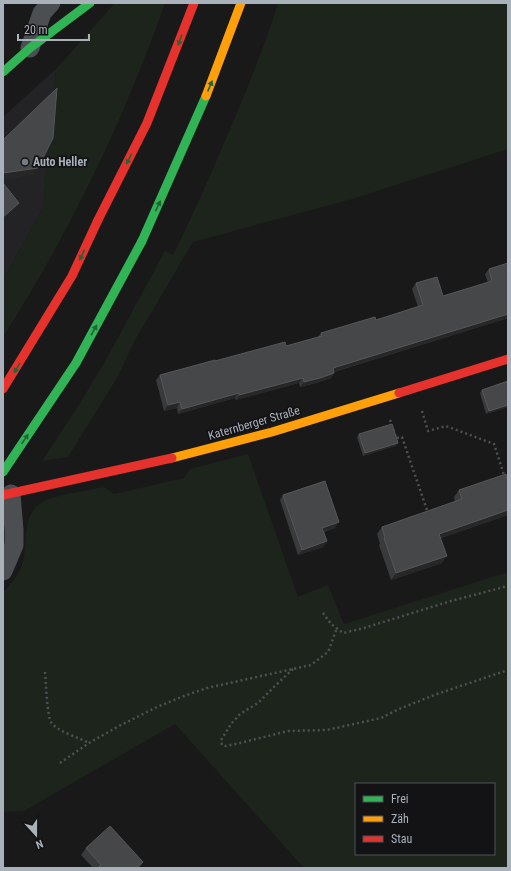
<svg xmlns="http://www.w3.org/2000/svg" width="511" height="871" font-family="'Roboto Condensed',sans-serif">
<rect width="100%" height="100%" fill="#191919"/>
<path fill="#232325" d="M56 69 43 208 3 280V117Z"/>
<path fill="#1c241c" fill-rule="evenodd" d="M115 3H165C124 120 70 232 3 337V280L43 208 56 69Z
M278 3H508V149L352 199 193 242 135 340 117 378 68 457 42 461 75 411 103 365 165 251 173 255C197 207 218 158 239 108 253 74 267 39 278 3Z
M248 454 298 597 328 585 344 624 508 572V868H304L175 724 24 811 3 812V593C10 584 19 575 22 565 29 544 20 513 44 501 59 494 86 491 104 487L114 494 184 478 190 469ZM356 784H494V854H356Z"/>
<g fill="none" stroke-linecap="round" stroke-linejoin="round">
<path stroke="#4f5053" stroke-width="2.5" stroke-dasharray="2 3" stroke-linecap="butt" d="M422 411 428 431 446 426 494 444 504 475
M390 420 396 438 402 437 428 513
M323 613 331 624 343 633 364 628 451 601 508 586
M293 669 278 683 258 703 240 714 231 724 221 740 222 745 226 746 240 743 288 731 327 730 381 718 399 709 437 694 508 670
M45 672C46 682 47 715 51 722 56 731 80 738 89 743
M60 763 89 743 119 726 157 707 184 696 207 688 311 665 328 652 337 628"/>
<path stroke="#4c4f52" stroke-width="19" d="M30 48 42 13 51 3
M3 571 14 545V530L11 494"/>
<path stroke="#30b455" stroke-width="9" d="M3 72 30 48 90 3
M3 472 76 363 142 241"/>
<path stroke="#ff9f0a" stroke-width="9" d="M172 458 272 432 399 393"/>
<path stroke="#e5322d" stroke-width="9" d="M3 389 72 276 98 220
M399 393 508 359
M3 495 172 458"/>
<path stroke="#30b455" stroke-width="9" d="M142 241 206 96"/>
<path stroke="#ff9f0a" stroke-width="9" d="M206 96 241 3"/>
<path stroke="#e5322d" stroke-width="9" d="M98 220 147 123 194 3"/>
</g>
<path fill="#393a3b" d="M489 269 508 318 334 372V373L331 378 316 383 300 387 299 383 236 400 235 398 178 414 177 408 164 411 156 380 160 375 215 361 286 346 318 337 321 333 376 320 418 307 412 289 416 283 443 296 488 283 485 274Z
M508 381V407L486 414 480 393 482 390Z
M359 434 398 443 395 446 363 456 357 437Z
M459 490 508 515 441 538 442 563 391 580 379 545 380 544 377 534 382 527 455 502 454 497Z
M283 495 335 528 324 532 327 541 323 547 298 555 280 500Z
M86 848 143 862 139 868H93L81 855Z"/>
<path fill="#272727" d="M38 168 33 175 3 179V173Z
M19 203 15 209 3 219V217Z
M508 314V318L329 373 333 368Z
M334 373 331 378 300 387 304 382Z
M303 378 299 383 236 400 239 395Z
M239 393 235 398 178 414 182 409Z
M180 402 177 408 164 411 168 405Z
M508 405V407L486 414 489 411Z
M398 443 395 446 363 456 365 453Z
M508 510V515L434 540 439 534Z
M339 522 335 528 318 533 322 528Z
M327 541 323 547 298 555 302 550Z
M447 556 442 563 391 580 396 573Z"/>
<path fill="#454748" stroke="#55575a" d="M57 88 53 138 38 168 3 173V140Z
M3 183 19 203 3 217Z
M508 263V314L333 368 334 373 320 378 304 382 303 378 239 395V393L182 409 180 402 168 405 160 375 215 360V361L285 342 286 346 322 336 321 333 375 317 376 320 423 305 416 283 437 277 443 296 492 281 489 269Z
M508 381V405L489 411 482 390Z
M392 424 398 443 365 453 359 434Z
M506 474 508 481V510L439 534 447 556 396 573 384 538H385L382 527 462 499 459 490Z
M325 481 339 522 322 528 327 541 302 550 283 495Z
M110 826 143 862 136 868H98L101 865 86 848Z"/>
<defs><path id="oneway-solid" d="M-6-.8H1V-3.2L6.5 0L1 3.2V.8H-6Z"/></defs>
<g fill="#226435">
<use href="#oneway-solid" transform="translate(180 40) rotate(110)"/>
<use href="#oneway-solid" transform="translate(210 86) rotate(-67)"/>
<use href="#oneway-solid" transform="translate(129 159) rotate(117)"/>
<use href="#oneway-solid" transform="translate(158 206) rotate(-65)"/>
<use href="#oneway-solid" transform="translate(82 255) rotate(115)"/>
<use href="#oneway-solid" transform="translate(94 330) rotate(-61)"/>
<use href="#oneway-solid" transform="translate(17 368) rotate(122)"/>
<use href="#oneway-solid" transform="translate(25 439) rotate(-56)"/>
</g>
<circle fill="#777c82" stroke="#131315" stroke-width="1.5" cx="25" cy="162" r="4"/>
<g text-anchor="middle" stroke-width="3.5" stroke-linejoin="round" paint-order="stroke">
<g font-size="12" font-weight="bold" fill="#a9b1bb" stroke="#131315" text-anchor="start">
<text x="33" y="166">Auto Heller</text>
</g>
<g font-size="12" fill="#a9b1bb" stroke="#131315">
<text transform="translate(254 423) rotate(-16)" y="4">Katernberger Straße</text>
</g>
</g>
<rect width="511" height="871" fill="none" stroke="#a9b1bb" stroke-width="8"/>
<rect x="355" y="783" width="140" height="72" fill="#131315" stroke="#4f5257"/>
<rect x="363" y="796" width="20" height="6" fill="#30b455" stroke="#4f5257"/>
<text x="391" y="803" font-size="12" fill="#a9b1bb">Frei</text>
<rect x="363" y="816" width="20" height="6" fill="#ff9f0a" stroke="#4f5257"/>
<text x="391" y="823" font-size="12" fill="#a9b1bb">Zäh</text>
<rect x="363" y="836" width="20" height="6" fill="#e5322d" stroke="#4f5257"/>
<text x="391" y="843" font-size="12" fill="#a9b1bb">Stau</text>
<g transform="translate(36 835) rotate(159)" stroke="#131315" stroke-width="3" paint-order="stroke">
<path d="M0-3L7 15L0 10L-7 15Z" fill="#a9b1bb"/>
<text y="-6" font-size="11" font-weight="bold" text-anchor="middle" fill="#a9b1bb">N</text>
</g>
<path d="M18 34v6h71v-6" fill="none" stroke="#a9b1bb" stroke-width="2"/>
<text x="24" y="34" font-size="12" fill="#a9b1bb" stroke="#131315" stroke-width="3" paint-order="stroke">20 m</text>
</svg>
